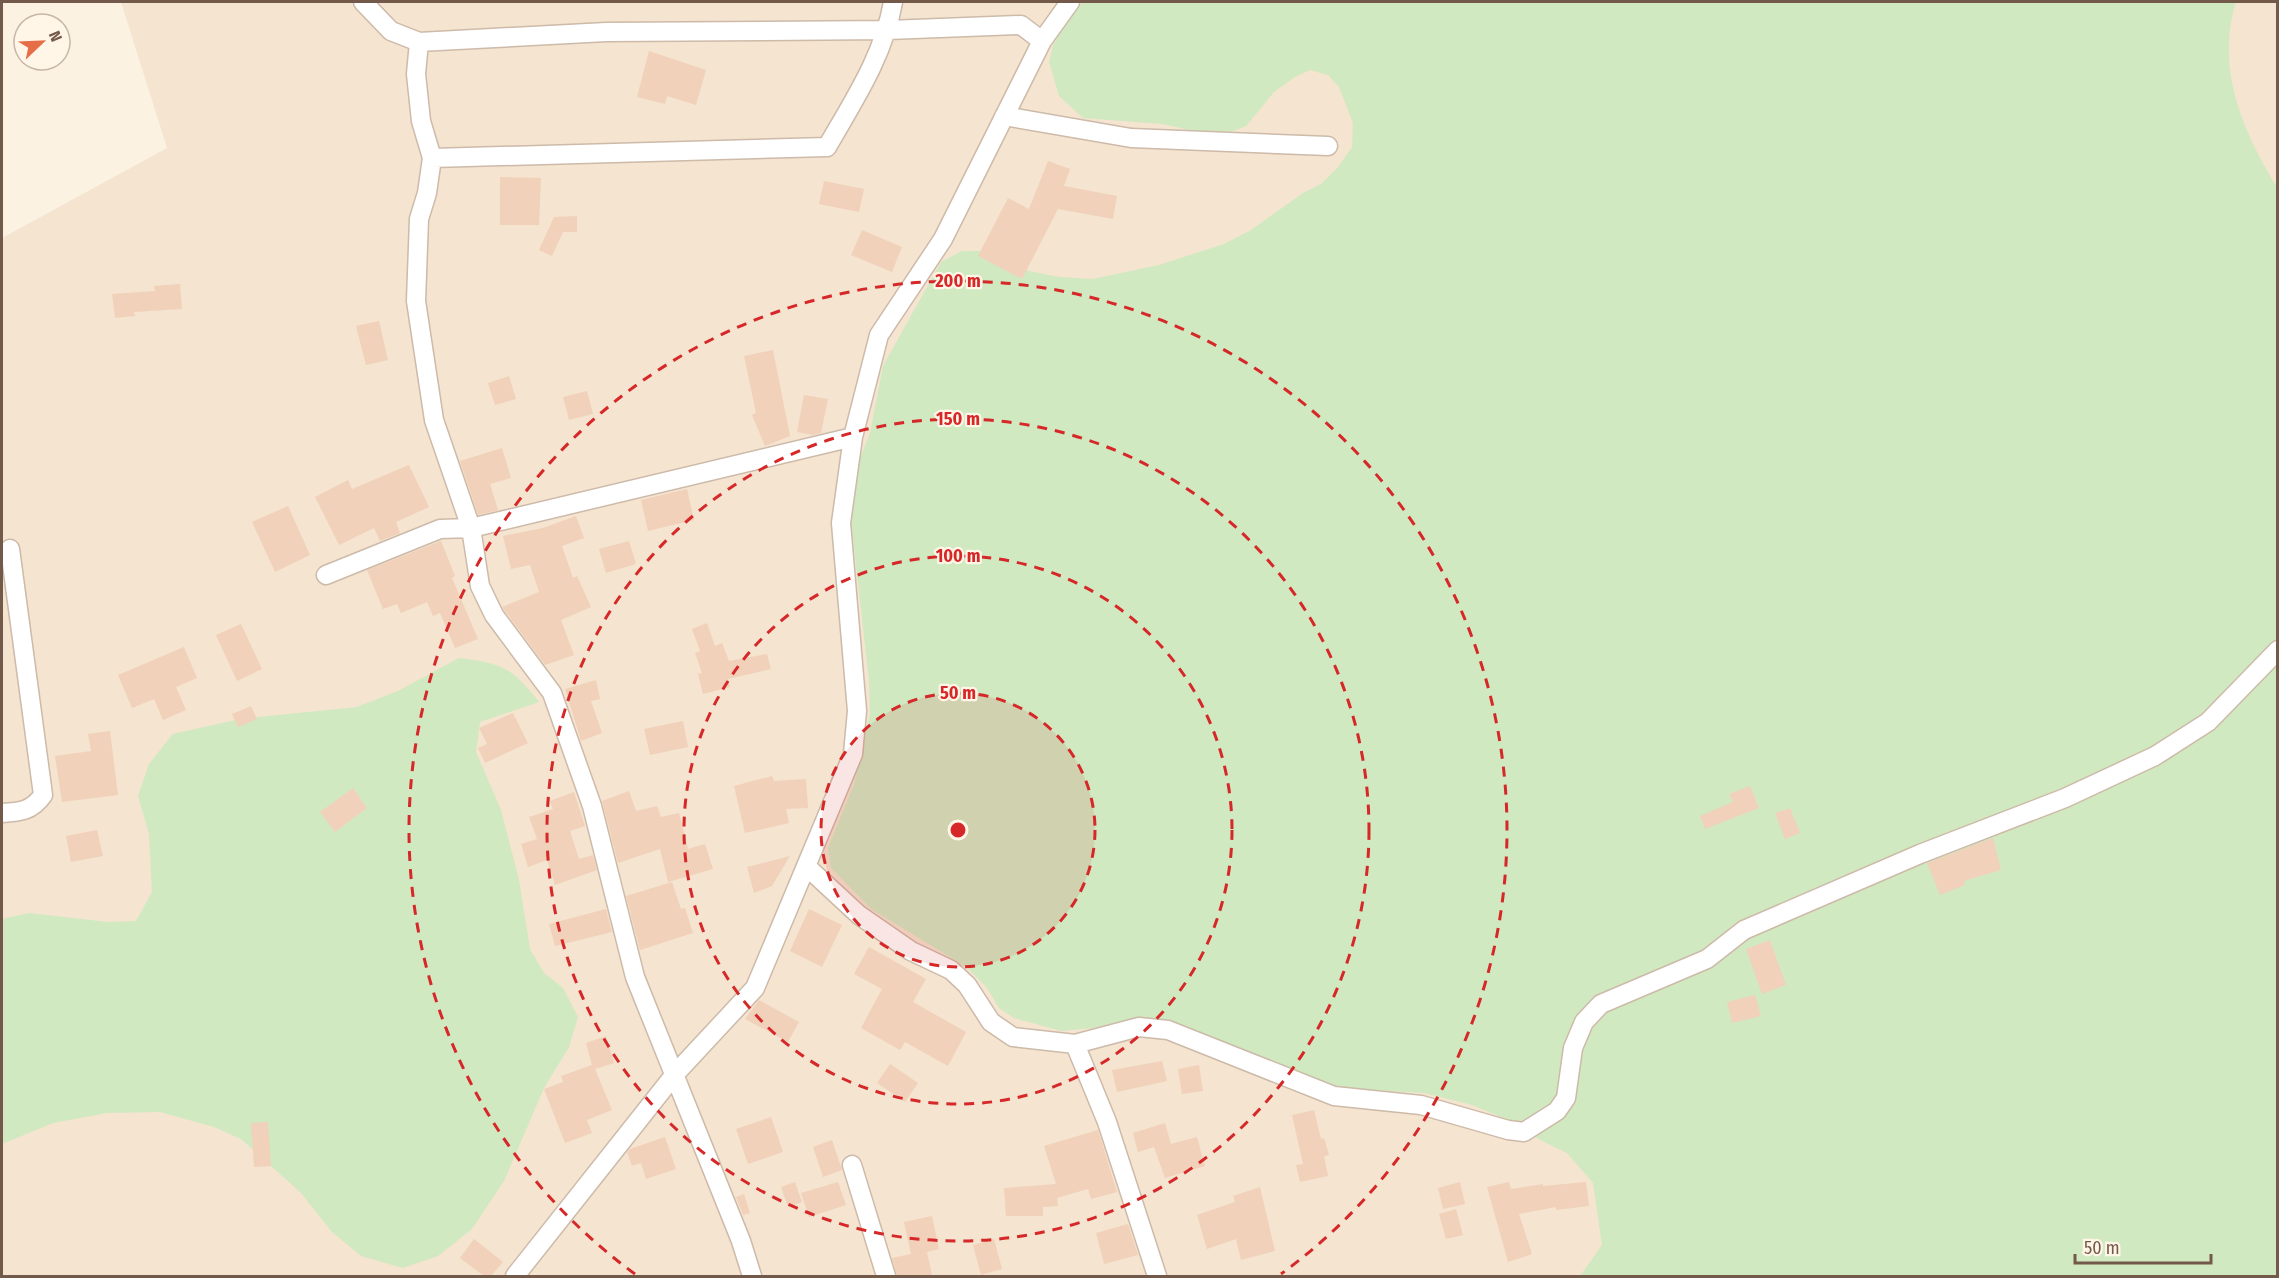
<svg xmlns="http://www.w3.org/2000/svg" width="2279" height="1278" font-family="'Fira Sans Condensed',sans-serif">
<rect width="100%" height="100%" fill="#fcf2e2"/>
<path fill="#f4e4d0" d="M121 2H2277V1276H2V238L167 148Z"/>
<path fill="#d0e9c1" d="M1083 2H2236C2215 69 2243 132 2278 189L2277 1276H1580L1602 1245 1593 1183 1567 1153 1540 1140 1518 1124 1472 1105 1424 1093 1339 1088 1172 1023 1142 1017 1093 1028 1061 1031 1014 1018 999 1008 987 988 968 968 871 909 831 868 828 848 854 784 870 714 869 680 850 512 857 466 870 433 883 366 941 262 962 251H985L1003 262 1029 271 1059 277 1093 279 1159 265 1224 244 1251 230 1303 193 1321 184 1339 166 1352 147 1353 123 1339 87 1328 75 1310 70 1295 77 1274 92 1246 126 1225 134 1203 133 1162 124 1083 118 1059 96 1049 62 1053 45 1069 18Z
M459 658C502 663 513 668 539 702L480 722 476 752 501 810 519 880 530 949 544 973 563 988 578 1017 569 1047 544 1088 504 1181 472 1229 438 1256 403 1268 361 1256 332 1232 301 1193 241 1139 214 1127 160 1112 107 1113 53 1123 2 1144V919L29 913 108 922 136 921 152 892 149 834 138 796 149 764 173 734 240 719 357 707 398 691Z"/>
<path fill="#f1d1ba" d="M649 51 706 70 696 105 667 96 665 104 637 97Z
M1048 161 1070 169 1064 186 1117 196 1113 219 1058 209 1022 279 978 256 1008 198 1029 209Z
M500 177 541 178 539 225H500Z
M824 181 864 189 859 212 819 204Z
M577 216V232H563L552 256 539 250 554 217Z
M862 230 902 247 892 272 851 255Z
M180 284 182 309 134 312 135 316 115 318 112 294 155 291 154 286Z
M379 321 388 360 366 365 356 326Z
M773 350 790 436 765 446 752 415 756 413 744 356Z
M509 376 516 399 495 405 488 383Z
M587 391 593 414 569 420 563 397Z
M804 395 828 399 821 433 813 435 797 432Z
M502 448 511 478 490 484 498 510 478 515 460 461Z
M409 465 429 507 396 522 400 533 380 541 374 528 339 545 315 497 348 480 352 489Z
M687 489 694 520 648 531 641 500Z
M288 506 310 555 275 572 252 522Z
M576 516 584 538 562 546 573 578 577 576 591 607 561 620 574 655 545 665 502 607 539 592 530 565 511 569 503 536 543 528Z
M441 541 455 576 452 578 478 639 455 648 440 613 433 616 427 602 401 613 397 604 383 609 367 570Z
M629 541 636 564 606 573 599 549Z
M707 623 715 646 722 643 729 661 767 654 771 669 728 679 730 687 703 694 698 674 702 673 695 653 700 651 692 629Z
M241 624 262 669 237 681 216 635Z
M184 647 197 678 176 687 186 710 163 720 154 699 132 708 118 675Z
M596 680 600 699 591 701 602 733 581 741 565 689Z
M251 706 257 719 238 727 232 714Z
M513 713 528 743 485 763 478 748 487 744 479 728Z
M683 721 688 747 650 755 644 729Z
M110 731 118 795 62 802 55 756 91 751 88 734Z
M772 776 774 781 806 779 808 808 786 809 789 823 745 833 734 786Z
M1750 786 1759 808 1705 829 1700 816 1733 802 1729 794Z
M353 788 367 808 335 832 320 812Z
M629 791 636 811 657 806 661 817 679 813 688 849 705 844 713 869 668 882 660 849 618 863 602 801Z
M574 792 585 826 570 831 579 859 593 855 597 870 555 885 547 860 528 867 521 844 537 839 529 817 553 809 550 801Z
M1790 808 1800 833 1785 839 1775 813Z
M97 830 103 856 71 862 66 836Z
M1993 838 2001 870 1964 881 1965 885 1940 895 1927 863Z
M790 856 772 886 754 893 747 867Z
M672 882 681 909 685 908 693 933 640 950 626 896Z
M606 909 612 932 555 946 549 924Z
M809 909 842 925 822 967 790 951Z
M1770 940 1786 985 1762 994 1746 949Z
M869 947 926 979 913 1002 966 1032 948 1066 905 1042 900 1050 861 1028 882 989 854 974Z
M1755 995 1761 1016 1732 1023 1727 1002Z
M759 1000 799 1022 788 1042 745 1019Z
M606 1036 614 1063 595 1069 612 1110 587 1120 592 1133 565 1143 544 1089 563 1082 561 1076 592 1065 586 1043Z
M1162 1061 1167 1081 1117 1092 1112 1070Z
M890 1064 918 1083 905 1102 877 1083Z
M1199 1065 1203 1091 1182 1094 1178 1069Z
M1314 1110 1321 1139 1324 1138 1329 1155 1324 1156 1328 1176 1300 1182 1296 1165 1303 1164 1292 1115Z
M771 1117 783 1152 748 1164 736 1129Z
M268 1122 271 1166 254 1167 251 1123Z
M1165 1123 1171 1144 1197 1137 1205 1166 1165 1178 1154 1147 1138 1152 1133 1133Z
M1098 1130 1117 1192 1091 1199 1088 1189 1057 1198 1058 1206 1043 1207V1216H1006L1004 1188 1056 1184 1044 1146Z
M665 1137 676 1169 646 1179 641 1163 632 1166 627 1152 630 1149Z
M832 1140 842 1170 823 1177 813 1147Z
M795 1182 802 1202 788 1207 781 1187Z
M838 1182 846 1205 809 1217 801 1193Z
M1460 1182 1465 1204 1443 1209 1438 1188Z
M1509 1182 1511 1189 1543 1184V1186L1586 1182 1589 1206 1556 1210V1207L1519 1214 1532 1254 1508 1262 1487 1187Z
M1260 1187 1275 1251 1241 1260 1236 1239 1207 1249 1197 1215 1235 1202 1233 1196Z
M744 1194 750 1213 743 1215 736 1197Z
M1456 1209 1463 1235 1446 1239 1439 1214Z
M932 1216 939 1249 927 1252 932 1275 897 1276 892 1258 911 1254 904 1222Z
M1128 1224 1138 1255 1104 1264 1096 1233Z
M474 1239 503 1262 491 1276H484L460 1258Z
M994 1239 1002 1269 981 1275 973 1245Z"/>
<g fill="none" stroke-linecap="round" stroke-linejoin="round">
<g stroke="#cdbaa9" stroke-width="21">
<path id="minor" d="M363 2 391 31 419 42 606 32 888 30 1021 25 1042 41
M419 42 416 74 421 121 432 158 427 193 419 219 416 301 434 420 471 528 480 586 494 615 552 693 592 806 635 977 741 1241 752 1276
M1004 116 1131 138 1328 146
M432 158 827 147C854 100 884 55 893 2
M326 575 440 529 471 528 853 437
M2 813C20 812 32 811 43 795L10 549
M806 866 859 915 911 951 951 970 967 985 991 1022 1013 1037 1075 1044 1139 1027 1168 1030 1334 1096 1421 1105 1508 1130 1524 1132 1557 1111 1566 1098 1573 1048 1584 1022 1601 1004 1707 959 1744 930 1920 854 2065 798 2155 756 2208 722 2278 650
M1075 1044 1107 1122 1157 1276
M852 1165 886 1276
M515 1276 675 1074 755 988 853 754 857 711 841 523 853 437 879 335 943 239 1042 41 1070 2"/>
</g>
<use href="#minor" stroke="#fff" stroke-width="18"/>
</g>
<circle cx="958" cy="830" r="137" fill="#d62828" fill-opacity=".12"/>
<g fill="none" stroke="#d62828" stroke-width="3" stroke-dasharray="10 8">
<circle cx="958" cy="830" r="137"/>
<circle cx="958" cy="830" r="274"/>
<circle cx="958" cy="830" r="411"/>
<path d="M635 1274A549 549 0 1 1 1281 1274"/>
</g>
<circle cx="958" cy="830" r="9" fill="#d62828" stroke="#fff6e8" stroke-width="3"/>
<g font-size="18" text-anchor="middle" font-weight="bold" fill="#d62828" stroke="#fff6e8" stroke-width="4.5" stroke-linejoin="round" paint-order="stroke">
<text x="958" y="287">200 m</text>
<text x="958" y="425">150 m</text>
<text x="958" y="562">100 m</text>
<text x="958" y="699">50 m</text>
</g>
<rect width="2279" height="1278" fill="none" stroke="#735949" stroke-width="6"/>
<g transform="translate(42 42) rotate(67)"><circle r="28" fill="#fff6e8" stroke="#c7b7a8" stroke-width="1.5"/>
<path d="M0-4.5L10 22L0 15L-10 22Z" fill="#e66e47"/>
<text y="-9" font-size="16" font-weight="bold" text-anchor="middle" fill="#735949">N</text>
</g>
<path d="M2075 1254v9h136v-9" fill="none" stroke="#735949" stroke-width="3"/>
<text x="2084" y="1254" font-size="18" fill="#735949" stroke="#fff6e8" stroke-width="4.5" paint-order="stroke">50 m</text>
</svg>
